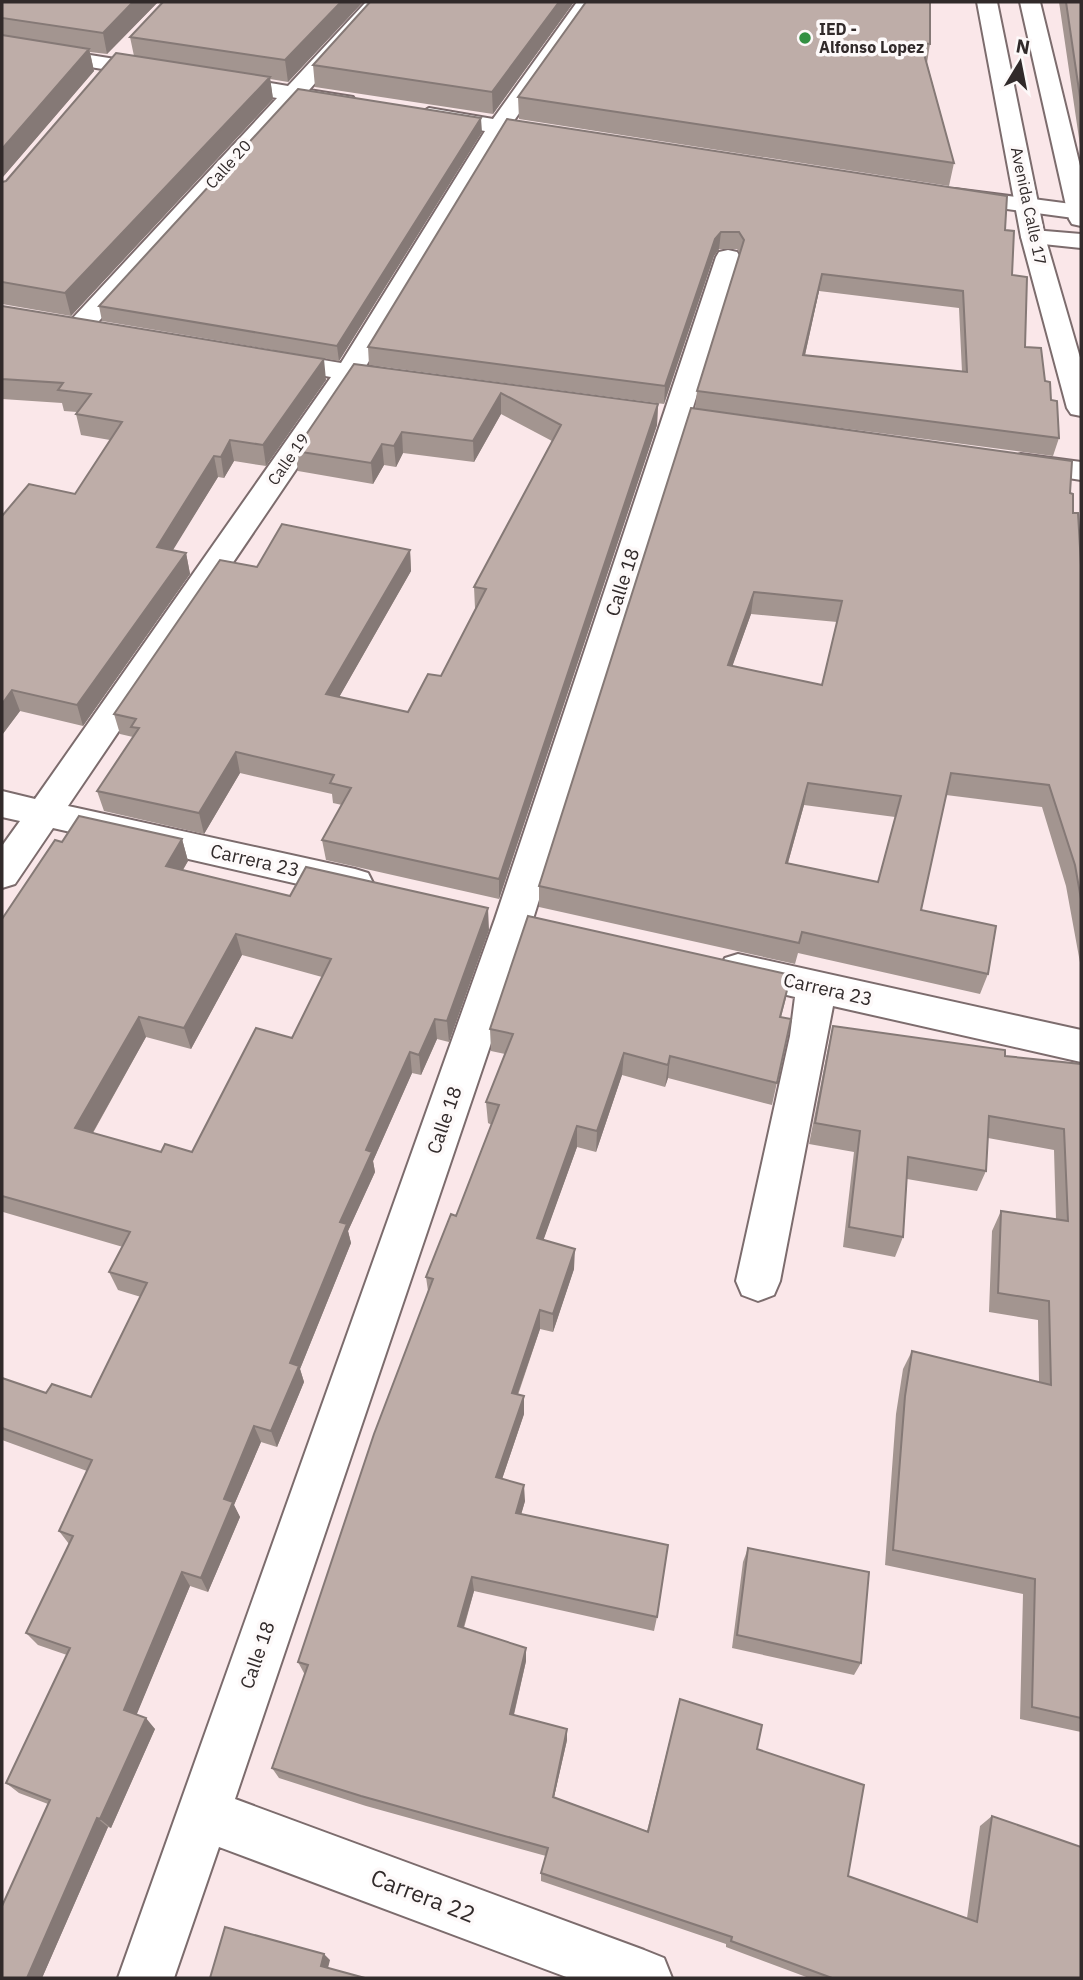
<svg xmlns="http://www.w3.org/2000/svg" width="1083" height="1980" font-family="'IBM Plex Sans',sans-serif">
<rect width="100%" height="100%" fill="#fae7e9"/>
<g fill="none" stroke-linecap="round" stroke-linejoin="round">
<g stroke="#7c6c6d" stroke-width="4">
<path id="minor" d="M366 2H387L309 90 353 97 356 102 353 107 345 109 298 101 89 332H71L67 326 71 320 277 98 214 87 211 82 214 77 222 75 288 86Z
M577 2H597L513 122 561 130 564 135 553 142 505 134 366 366 409 374 413 380 409 386 399 388 356 381 68 806 355 869 368 873 373 883 368 893 355 897 53 828 15 884 2 888V846L20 821 2 817V791L35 799 331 377 265 366 262 360 265 354 275 352 341 363 485 131 429 122 418 115 429 108 493 119Z
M2 41 159 66 170 72 159 78 2 53Z
M955 189 1079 205 1081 219 947 201 943 196 947 191Z
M1033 230 1081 234V248L1024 242 1021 237 1024 232Z
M728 250 737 252 740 257 533 919 235 1799 644 1950 664 1958 672 1978H569L219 1847 174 1978H118L495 919 716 257 719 252Z
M1021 454 1081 462V480L1011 469 1007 463 1011 457Z
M738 954 1081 1030V1062L833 1006 780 1281 774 1295 758 1301 742 1295 736 1281 790 1036 795 997 725 980 719 969 725 958Z"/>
</g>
<g stroke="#7c6c6d" stroke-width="4">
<path id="major" d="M977 2H997L1045 237 1081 361V416L1071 414 1067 408 1021 237Z
M1020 2H1040L1081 170V226L1072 224 1069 219Z"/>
</g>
<use href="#minor" fill="#fff" fill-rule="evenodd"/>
<use href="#major" fill="#fff" fill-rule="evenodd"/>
</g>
<path fill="#a39590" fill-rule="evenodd" d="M2 2H158L107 54 90 52 94 71 2 178Z
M363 2 288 82 270 79 273 99 71 316 2 304V305V182L6 181 134 56 130 37Z
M574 2 493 114 315 87 313 65Z
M586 2 930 44 927 63 954 163 949 186 519 119 518 97Z
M1059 2H1081V152Z
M507 119 1005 230 1025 347 1045 381 1051 400 1059 438 1053 456 721 412 1070 493 1081 565V968L1066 886 1042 807 946 795 921 910 988 974 980 994 798 953 795 964 539 907V886L695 409 697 391 740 254 737 249H719L714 256 664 404 369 365 368 347ZM819 291 959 308 962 372 805 355ZM751 614 837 622 822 685 732 666ZM804 805 895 817 878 882 788 863Z
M482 132 339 361 102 321 99 306Z
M2 306 326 380 266 466 234 461 224 478 218 477 172 550 186 553 190 574 83 726 20 711 2 735V516L75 494 110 440 81 435 76 414 77 412 64 411 62 403 2 399Z
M354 364 658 404 657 425 499 899 326 860 322 840 342 805 333 803 332 794 240 773 204 834 104 811 97 791 133 737 120 734 114 714 257 567 410 550 411 571 339 697 408 712 441 676 477 608H475L474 587 552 441 501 414 474 462 403 453 396 467 384 465 373 484 298 471 295 451Z
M182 839 188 861 183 870 290 896 489 930 449 1042 437 1039 421 1075 412 1073 373 1161 375 1172 348 1231 351 1243 300 1369 304 1382 277 1447 261 1442 234 1505 240 1517 208 1592 190 1586 136 1715 155 1729 111 1828 108 1827 42 1978H2L48 1804 19 1793 6 1783 67 1655 38 1645 26 1633 69 1544 59 1531 87 1471 2 1440V1378L46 1393 91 1397 141 1297 118 1290 109 1272 123 1247 3 1212 2 1209V919L62 842ZM242 955 322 977 292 1038 192 1152H161L93 1133 146 1037 191 1049Z
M786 998 781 1017 791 1019 772 1105 668 1078 665 1087 622 1075 596 1152 577 1147 543 1240 574 1269 553 1332 540 1329 518 1395 524 1396V1414L502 1479 525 1501 521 1514 657 1617 654 1631 474 1591 464 1628 526 1661 514 1715 567 1740 554 1797 647 1831 677 1711 757 1749 848 1876 967 1918 980 1826 992 1816 1081 1978H809L726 1947V1944L541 1881V1873L546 1856 366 1806 279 1778 272 1768 305 1675 298 1662 428 1291 426 1277 456 1216 492 1125 488 1123 486 1102 505 1054 491 1051 490 1029Z
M833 1026 1005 1056 1081 1064V1732L1020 1719 1023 1594 885 1565 896 1414 903 1369 912 1351 1039 1382 1038 1320 989 1312 992 1231 1001 1211 1056 1219 1054 1150 988 1138 986 1171 977 1191 907 1179 903 1237 895 1257 843 1247 854 1152 809 1144 828 1048Z
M748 1548 861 1663 854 1675 732 1648 743 1562Z"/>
<path fill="#857976" d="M133 2H158L107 54 103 33Z
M341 2H363L288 82 285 60Z
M559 2H574L493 114 492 92Z
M89 49 94 71 2 178V149Z
M270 77 273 99 71 316 65 293Z
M481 118 482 132 339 361 337 346Z
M721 232 719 249 714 256 664 404 665 386 715 239Z
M822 274 819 291 801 373 803 355Z
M324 359 326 380 266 466 263 445Z
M501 393V414L474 462 473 441Z
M658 404 657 425 499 899V879Z
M402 432 403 453 396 467 394 446Z
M230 440 234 461 224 478 221 457Z
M382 444 384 465 373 484 371 463Z
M214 456 218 477 162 568 157 547Z
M410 550 411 571 329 715 326 694Z
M186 553 190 574 83 726 77 705Z
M754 592 751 614 725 687 728 665Z
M12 690 20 711 2 735V704Z
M236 752 240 773 204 834 199 813Z
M808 783 804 805 782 884 786 863Z
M182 839 188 861 172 888 166 866Z
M488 908 489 930 449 1042 447 1021Z
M236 934 242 955 191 1049 184 1028Z
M139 1017 146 1037 84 1148 75 1128Z
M435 1019 437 1039 421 1075 419 1055Z
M410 1052 412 1073 373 1161 375 1172 348 1231 351 1243 300 1369 304 1382 277 1447 271 1431 290 1363 366 1150Z
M624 1053 622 1075 596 1152 597 1131Z
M670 1056 668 1078 665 1087 668 1065Z
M577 1126V1147L537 1258V1238Z
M575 1249 574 1269 553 1332V1314Z
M540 1310V1329L512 1410V1393Z
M524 1396V1414L497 1494 496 1477Z
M254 1426 261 1442 234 1505 240 1517 208 1592 201 1578 224 1499Z
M524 1485 525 1501 517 1529 516 1513Z
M182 1572 190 1586 134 1721 124 1710Z
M472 1577 474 1591 460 1639 458 1626Z
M526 1648V1661L511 1726 510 1714Z
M146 1718 155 1729 111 1828 100 1819Z
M567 1729V1740L552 1806 553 1797Z
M97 1818 108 1827 42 1978H27Z
M324 1954 330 1960 327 1972 321 1966Z"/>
<path fill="#beada8" stroke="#857976" stroke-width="2" fill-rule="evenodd" d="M2 2H133L103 33 2 18Z
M163 2H341L285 60 130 37Z
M370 2H559L492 92 313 65Z
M586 2H930V44L921 43 954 163 518 97Z
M1066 2H1081V104Z
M2 35 89 49 2 149Z
M116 53 270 77 65 293 2 282V182L6 181Z
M298 89 481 118 337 346 99 306Z
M507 119 1007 196 1005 230 1014 231 1012 275 1027 277 1025 347 1041 348 1045 381 1050 382 1051 400 1057 401 1059 438 697 391 744 240 739 232H721L715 239 665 386 368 347ZM822 274 963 291 967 372 803 355Z
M2 306 324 359 263 445 230 440 221 457 214 456 157 547 186 553 77 705 12 690 2 704V516L29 484 75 494 122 422 76 414 91 394 58 390 63 383 2 379Z
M354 364 658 404 499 879 322 840 351 788 330 783 334 775 236 752 199 813 97 791 139 728 131 727 136 719 114 714 220 560 257 567 282 524 410 550 326 694 408 712 428 674 441 676 486 589 474 587 561 425 501 393 473 441 402 432 394 446 382 444 371 463 295 451Z
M691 408 1072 461 1070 493 1073 494V513H1078L1081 565V899L1075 865 1049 785 951 773 921 910 996 926 988 974 802 932 799 943 539 886ZM754 592 842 601 822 685 728 665ZM808 783 901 796 878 882 786 863Z
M79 816 182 839 166 866 290 896 306 867 488 908 447 1021 435 1019 419 1055 410 1052 366 1150 372 1152 340 1222 347 1224 290 1363 299 1366 271 1431 254 1426 224 1499 233 1502 201 1578 182 1572 124 1710 146 1718 100 1819 97 1818 27 1978H2V1906L50 1800 6 1783 70 1648 26 1633 73 1536 59 1531 92 1460 2 1428V1378L46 1393 52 1384 91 1397 147 1283 109 1272 130 1232 2 1196V919L55 840 62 842ZM236 934 331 959 292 1038 256 1028 192 1152 165 1144 161 1152 75 1128 139 1017 184 1028Z
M528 916 791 975 780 1017 791 1019 777 1083 670 1056 668 1065 624 1053 597 1131 577 1126 537 1238 575 1249 553 1314 540 1310 512 1393 524 1396 496 1477 524 1485 516 1513 668 1545 657 1617 472 1577 458 1626 526 1648 510 1714 567 1729 553 1797 648 1832 680 1699 762 1725 757 1749 864 1785 848 1876 977 1922 992 1816 1081 1847V1978H832L731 1941 732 1937 541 1873 548 1848 361 1796 272 1768 308 1665 298 1662 374 1434 433 1279 426 1277 451 1214 456 1216 499 1105 486 1102 513 1034 490 1029Z
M833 1026 1005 1050V1056L1081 1064V1718L1032 1707 1035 1579 893 1550 905 1396 912 1351 1051 1385 1049 1301 998 1293 1001 1211 1068 1221 1064 1129 989 1116 986 1171 908 1157 903 1237 849 1227 860 1131 815 1123Z
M748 1548 869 1572 861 1663 737 1635Z
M225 1927 324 1954 321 1966 365 1978H210Z"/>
<circle fill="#339042" stroke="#fdf9f9" stroke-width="2.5" cx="805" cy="38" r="7"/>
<g text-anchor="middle" stroke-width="7" stroke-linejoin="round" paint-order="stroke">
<g font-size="16" font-weight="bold" fill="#312a2a" stroke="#fdf9f9" text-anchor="start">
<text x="819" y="35">IED -<tspan x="819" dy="18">Alfonso Lopez</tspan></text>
</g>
<g font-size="16" fill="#312a2a" stroke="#fdf9f9">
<text transform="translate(228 164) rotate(-48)" y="6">Calle 20</text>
<text transform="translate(1029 206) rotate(78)" y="6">Avenida Calle 17</text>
<text transform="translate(288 459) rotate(-55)" y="6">Calle 19</text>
</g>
<g font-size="19" fill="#312a2a" stroke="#fdf9f9">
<text transform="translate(622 582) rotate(-72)" y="7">Calle 18</text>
<text transform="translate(255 860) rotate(13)" y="7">Carrera 23</text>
<text transform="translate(828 989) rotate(13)" y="7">Carrera 23</text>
<text transform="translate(444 1120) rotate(-71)" y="7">Calle 18</text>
<text transform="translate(257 1655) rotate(-71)" y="7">Calle 18</text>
</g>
<g font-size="23" fill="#312a2a" stroke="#fdf9f9">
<text transform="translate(423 1896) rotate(21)" y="8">Carrera 22</text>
</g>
</g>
<rect width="1083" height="1980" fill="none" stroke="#312a2a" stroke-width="7"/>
<g transform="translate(1020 63) rotate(10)" stroke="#fdf9f9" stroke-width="5" paint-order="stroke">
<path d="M0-5L12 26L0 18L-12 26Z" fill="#312a2a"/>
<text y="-10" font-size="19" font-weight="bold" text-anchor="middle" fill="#312a2a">N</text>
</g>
</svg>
